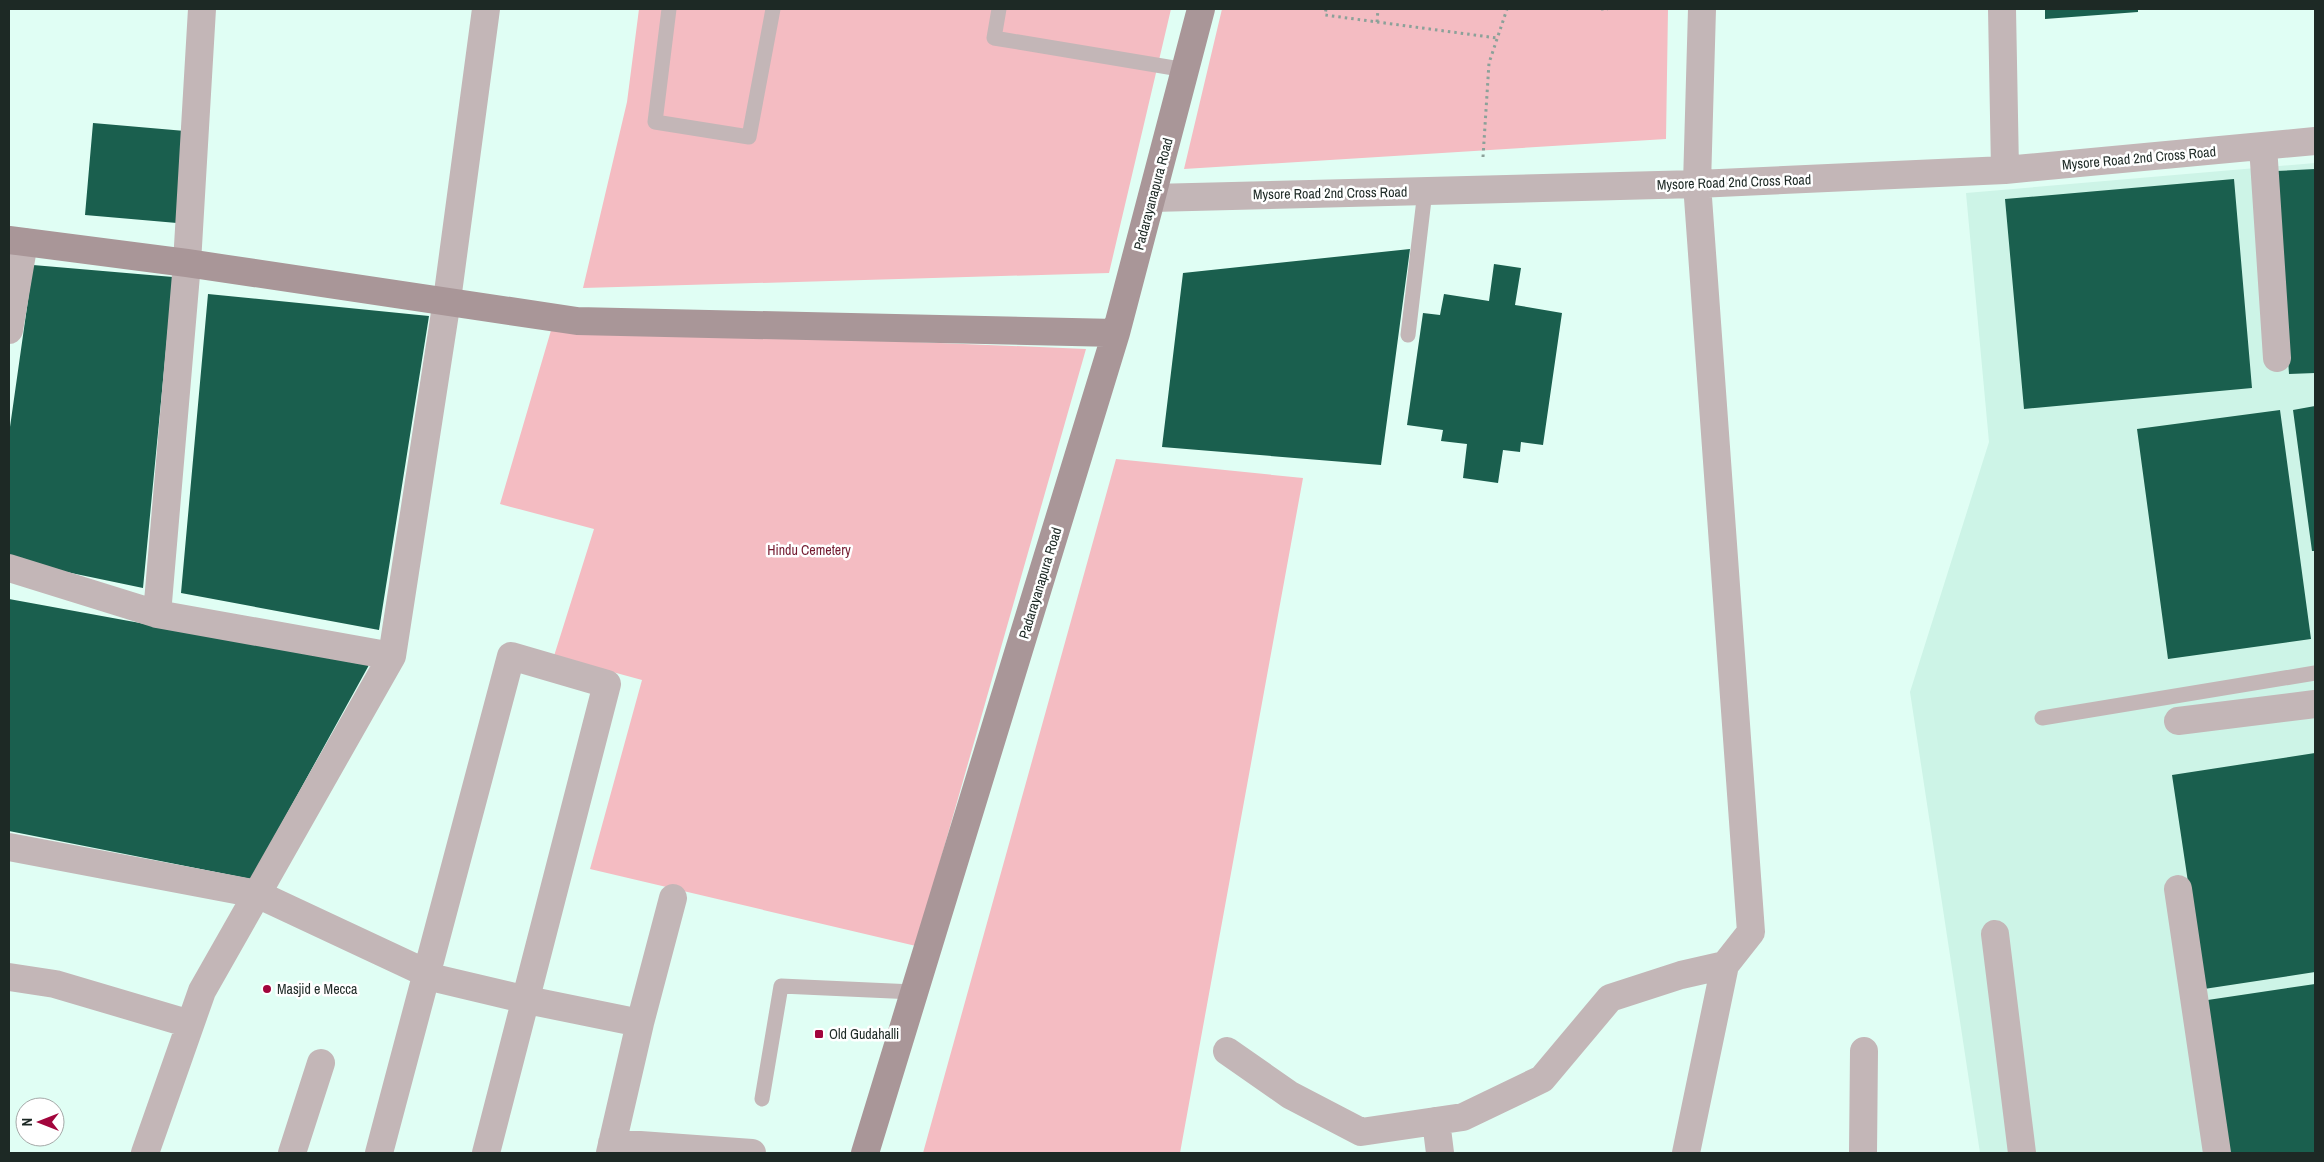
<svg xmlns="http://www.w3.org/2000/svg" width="2324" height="1162" font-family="'Archivo Narrow',sans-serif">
<rect width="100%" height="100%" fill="#e0fef4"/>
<path fill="#cdf4e7" d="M2315 163V1153H1980L1910 692 1989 442 1966 193Z"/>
<path fill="#f4bcc2" d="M639 9H1171L1109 273 583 288 627 102Z
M1222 9H1668L1666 139 1184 169Z
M552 327 1086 349 916 946 590 869 642 680 554 656 594 529 500 504Z
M1116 459 1303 478 1180 1153H923Z"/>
<path fill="#1a5f4e" d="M2045 9H2138V12L2045 19Z
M93 123 185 131 177 223 85 215Z
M2315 169V373L2289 374 2276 171Z
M2234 179 2252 388 2024 409 2005 199Z
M1410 249 1381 465 1162 447 1183 273Z
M1494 264 1521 268 1515 305 1562 313 1543 445 1521 442 1520 452 1503 450 1498 483 1463 478 1467 444 1441 441 1443 430 1407 425 1423 313 1440 315 1444 294 1489 301Z
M33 265 173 277 143 588 9 560V434Z
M208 294 429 316 379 630 181 593Z
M2315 406V551H2312L2293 410Z
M2280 410 2311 639 2168 659 2137 429Z
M9 599 369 665 251 879 9 831Z
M2315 753V972L2204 989 2172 775Z
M2315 984V1153H2223L2201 1001Z"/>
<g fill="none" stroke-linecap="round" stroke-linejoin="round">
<path stroke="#8ba199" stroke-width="3" stroke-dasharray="2.5 4" stroke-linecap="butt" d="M1326 9 1325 15 1497 38
M1601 9H1608
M1377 22 1378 9
M1483 157 1489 63 1507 9"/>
<path stroke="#c3b6b7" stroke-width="15" d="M669 9 655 122 749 137 773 9
M999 9 994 38 1186 70
M1408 335 1425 191
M2042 718 2315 673
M762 1099 781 986 914 992"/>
<path stroke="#c3b6b7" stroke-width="28" d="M2002 9 2005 170
M2263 146 2277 358
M1152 198 1697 184 2005 170 2315 141
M9 330 24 242
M9 568 157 614 392 656 447 300 486 9
M157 614 187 263 202 9
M2178 721 2315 704
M9 847 257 894 426 973V976L527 1000 640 1023 610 1153
M2178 889 2217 1153
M1995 934 2022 1153
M9 977 55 984 190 1024
M640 1023 673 898
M1227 1051 1290 1095 1361 1132 1463 1117 1542 1079 1610 998 1681 975 1725 965
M1436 1121 1440 1153
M612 1143 752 1153
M145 1153 202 991 392 656
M292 1153 321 1063
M379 1153 511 656 607 684 486 1153
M1686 1153 1725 965 1751 932 1697 184 1702 9
M1863 1153 1864 1051"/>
<path stroke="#a99698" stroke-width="28" d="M9 240 187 263 577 321 1116 333
M865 1153 1116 333 1201 9"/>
</g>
<g fill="#a2053c" stroke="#fff" stroke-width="2">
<circle cx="267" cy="989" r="5"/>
<rect x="814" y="1029" width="10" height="10" rx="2.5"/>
</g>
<g text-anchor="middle" stroke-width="5" stroke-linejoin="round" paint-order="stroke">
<g font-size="14" fill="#1d2925" stroke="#fff">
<text transform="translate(2139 158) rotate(-5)" y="5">Mysore Road 2nd Cross Road</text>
<text transform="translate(1734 182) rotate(-2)" y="5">Mysore Road 2nd Cross Road</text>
<text transform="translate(1330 193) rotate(-1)" y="5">Mysore Road 2nd Cross Road</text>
<text transform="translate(1153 194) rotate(-75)" y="5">Padarayanapura Road</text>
<text transform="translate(1040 583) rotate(-73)" y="5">Padarayanapura Road</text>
</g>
<g font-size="14" fill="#731b30" stroke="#fff">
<text x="809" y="555">Hindu Cemetery</text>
</g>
<g font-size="14" fill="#1d2925" stroke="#fff" text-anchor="start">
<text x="277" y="994">Masjid e Mecca</text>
<text x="829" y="1039">Old Gudahalli</text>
</g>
</g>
<rect width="2324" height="1162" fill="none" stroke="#1d2925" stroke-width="20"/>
<g transform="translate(40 1122) rotate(270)"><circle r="24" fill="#ffffff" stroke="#a5a9a8"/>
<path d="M0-4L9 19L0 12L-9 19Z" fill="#a2053c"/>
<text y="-8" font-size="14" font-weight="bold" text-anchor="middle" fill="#1d2925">N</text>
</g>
</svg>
